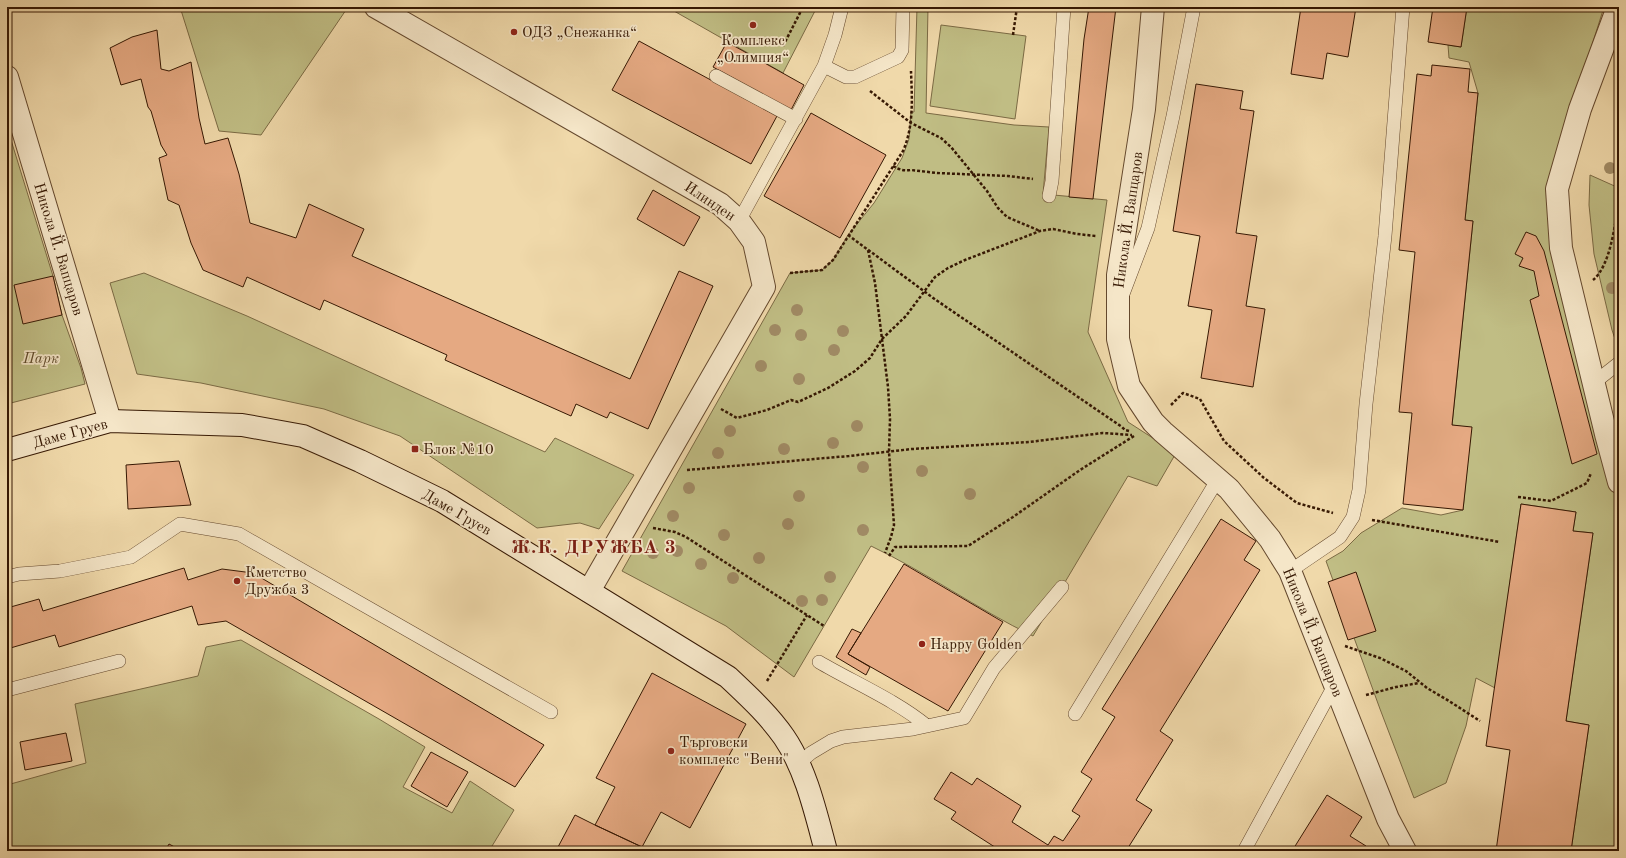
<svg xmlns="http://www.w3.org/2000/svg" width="1626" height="858" font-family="'Old Standard TT',serif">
<rect width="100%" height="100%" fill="#f0d9aa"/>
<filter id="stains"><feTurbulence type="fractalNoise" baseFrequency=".005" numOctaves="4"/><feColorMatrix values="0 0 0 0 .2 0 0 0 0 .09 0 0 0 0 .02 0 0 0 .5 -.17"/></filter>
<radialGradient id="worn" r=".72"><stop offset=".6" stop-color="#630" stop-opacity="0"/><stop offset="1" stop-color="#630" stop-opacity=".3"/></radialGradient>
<path fill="#c0bd84" stroke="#7b6a44" d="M180 7H348L261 135 219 131Z
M667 7H817L783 73Z
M917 7H928L926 113 1014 125 1049 127 1043 194 1107 200 1088 332 1128 422 1176 453 1157 486 1128 476 1033 636C977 609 926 572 871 546L794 677 726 626 622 571 790 273 822 270 833 260 848 235 874 203 902 158 909 139 911 112H914Z
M1467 7H1591L1598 9 1599 7H1604L1548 185 1608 462 1619 505V851H1571L1589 725 1566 721 1593 533 1573 531 1576 512 1521 504 1495 688 1476 678 1466 726 1446 783 1414 798 1380 709 1326 561 1343 551 1361 533 1402 508 1441 515 1463 510 1471 428 1452 425 1473 221 1465 220 1478 93 1469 62 1449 58 1448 45 1461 47Z
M941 25 1026 36 1015 119 930 106Z
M7 127 53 276 62 315 81 368 85 384 7 404Z
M1590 175 1619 188V347L1616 342 1612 330 1594 254 1589 205Z
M144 273 247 316 545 452 555 438 634 475 599 529 580 523 537 528 400 436 324 409 201 383 137 374 110 283Z
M241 640 379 719 425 747 403 787 452 813 470 781 514 810 489 851H7V785L86 763 75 704 198 676 206 647Z"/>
<path fill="#e5a982" stroke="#361803" d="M1089 7H1116L1093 199 1069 197 1084 39Z
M1301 7H1356L1348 57 1327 53 1323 79 1291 74Z
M1433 7H1467L1461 47 1428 42Z
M157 30 161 69 169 71 191 62 199 118 205 144 228 138 239 174 250 223 296 238 309 204 364 229 352 256 630 379 679 271 713 286 648 429 610 412 607 418 576 404 571 416 445 360 447 355 324 300 320 310 247 277 243 287 203 270 191 243 179 205 168 200 159 158 167 155 161 145 151 111 148 107 141 79 121 85 110 48 132 37Z
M639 41 777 116 751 164 612 90Z
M727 42 804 85 791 110 713 67Z
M1432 65 1470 69 1468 92 1478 93 1465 220 1473 221 1452 425 1472 427 1463 510 1403 504 1412 413 1399 412 1415 252 1399 250 1417 74 1431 76Z
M1196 84 1243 91 1240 109 1254 111 1236 233 1257 236 1246 306 1265 309 1253 387 1201 378 1212 310 1188 306 1200 236 1173 231Z
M811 113 886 155 840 238 764 196Z
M653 190 700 217 684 246 637 219Z
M1526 232 1536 236 1544 251 1597 454 1572 464 1530 300 1539 296 1534 271 1519 266 1523 258 1515 254Z
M53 276 62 315 23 324 14 285Z
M179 461 191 505 128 509 126 465Z
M1521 504 1576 512 1573 531 1593 533 1566 721 1589 725 1571 851H1496L1510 750 1486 746Z
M1221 519 1256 541 1244 560 1260 570 1160 731 1173 740 1136 800 1152 810 1126 851H1001L951 819 956 812 934 799 951 772 972 785 977 778 1021 806 1012 822 1048 845 1054 836 1063 841 1080 816 1072 811 1092 779 1081 772 1115 717 1102 709Z
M904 564 1003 622 948 711 848 654Z
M184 568 188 580 222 569 253 573 544 745 515 787 226 621 198 625 192 606 59 647 55 635 7 649V608L39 599 43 611Z
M1356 572 1376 631 1348 640 1328 582Z
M852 629 861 633 848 654 870 667 866 675 836 657Z
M652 673 746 724 690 828 661 812 642 847 595 825 615 787 596 778Z
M66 733 72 761 25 770 20 742Z
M431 752 468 772 447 807 411 786Z
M1327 795 1362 817 1350 836 1366 846 1363 851H1292Z
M575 815 595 825 642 847 640 851H565L558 847Z
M169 844 182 851H165Z"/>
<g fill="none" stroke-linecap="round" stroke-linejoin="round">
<g stroke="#64482d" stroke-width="14">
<path id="service" d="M824 66 846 77H855L898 57 902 50 903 7
M716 76 796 119
M1049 196 1052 181 1064 7
M739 221 824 66 835 35 842 7
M1123 294 1148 228 1173 116 1194 7
M1595 382 1619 363
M1290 571 1340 537 1353 517 1359 490 1366 404 1385 236 1403 7
M7 577 19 574 60 571 131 557 180 524 239 534 551 712
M819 662C853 682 897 701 927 726
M7 690 119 661
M1075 714 1218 479
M798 764 811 753 831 741 843 737 913 729 964 718 994 668 1062 587
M1244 851 1335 684"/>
</g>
<g stroke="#64482d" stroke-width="24">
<path id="minor" d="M376 7 720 204 739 221 754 242 764 287 589 591
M1153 7 1144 109 1118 275V339L1129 386 1153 422 1163 432 1229 489 1270 539 1290 571 1388 819 1405 851
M1618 7 1580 109 1557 189 1561 248 1606 434 1619 482
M7 77 110 421"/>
</g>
<g stroke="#361803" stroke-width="24">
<path id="secondary" d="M7 450 110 421 242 425 303 436 360 461 442 501 728 677C748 696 768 714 784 737 806 769 816 814 826 851"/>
</g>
<path stroke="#361803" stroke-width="2.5" stroke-dasharray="3 2" stroke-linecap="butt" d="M1013 35 1017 7
M783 46 803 7
M870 91 911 123 941 138 951 147 987 191 998 208 1007 217 1040 231
M893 166C900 170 904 171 911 170L937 173 1008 176 1033 179
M848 235 936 300 1122 427 1125 430 1129 431
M868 250 875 283 888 387 890 419 889 452 894 525 891 537 885 553
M790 273 822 270 833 260 903 151C914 126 912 98 911 71
M1593 280C1611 265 1615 223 1619 200
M1171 405 1183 393 1200 399 1224 441 1264 478 1297 503 1333 513
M721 409 737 418 767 410 791 400 798 402 828 388 855 371 870 358 882 339 906 316 935 277 948 268 965 260 1040 231 1053 229 1077 234 1096 236
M687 470 849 456 912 449 1029 442 1103 433 1132 435
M1518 497 1551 501 1587 483 1591 473
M1372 520 1500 542
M653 528 675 532 686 537 824 626
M889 556 895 547 968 546 1013 517 1080 470 1134 436
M1345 646 1380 658 1406 671 1427 688 1449 701 1480 721
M767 681 807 615
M1366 695 1396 687 1419 683"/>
<use href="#service" stroke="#f5e6c8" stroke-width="13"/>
<use href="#minor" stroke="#f5e6c8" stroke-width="22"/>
<use href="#secondary" stroke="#f5e6c8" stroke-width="22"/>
</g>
<g fill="#a08a64">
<circle cx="1610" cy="168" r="6"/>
<circle cx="1612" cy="288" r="6"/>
<circle cx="797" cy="310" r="6"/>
<circle cx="775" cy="330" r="6"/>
<circle cx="843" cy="331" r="6"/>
<circle cx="801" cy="335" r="6"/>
<circle cx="834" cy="350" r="6"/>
<circle cx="761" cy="366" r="6"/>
<circle cx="799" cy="379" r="6"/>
<circle cx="857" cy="426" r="6"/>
<circle cx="730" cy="431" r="6"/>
<circle cx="833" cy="443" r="6"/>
<circle cx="784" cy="449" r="6"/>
<circle cx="718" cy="453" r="6"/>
<circle cx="863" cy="467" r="6"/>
<circle cx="922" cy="471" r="6"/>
<circle cx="689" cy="488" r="6"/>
<circle cx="970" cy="494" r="6"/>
<circle cx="799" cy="496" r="6"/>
<circle cx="673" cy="516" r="6"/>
<circle cx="788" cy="524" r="6"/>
<circle cx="863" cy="530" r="6"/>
<circle cx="724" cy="535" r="6"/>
<circle cx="677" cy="551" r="6"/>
<circle cx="653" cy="553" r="6"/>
<circle cx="759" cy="558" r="6"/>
<circle cx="701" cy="564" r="6"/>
<circle cx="830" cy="577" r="6"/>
<circle cx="733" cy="578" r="6"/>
<circle cx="822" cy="600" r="6"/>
<circle cx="802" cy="601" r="6"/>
</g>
<g fill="#8f2418" stroke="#f5e6c8" stroke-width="1.5">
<circle cx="753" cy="25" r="4"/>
<circle cx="514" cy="32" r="4"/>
<rect x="411" y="445" width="8" height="8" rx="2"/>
<circle cx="237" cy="581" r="4"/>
<circle cx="922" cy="644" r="4"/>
<circle cx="671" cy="751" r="4"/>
</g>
<g text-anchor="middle" stroke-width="3.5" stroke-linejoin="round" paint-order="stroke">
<g font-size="15" fill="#361803" stroke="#f5e6c8" text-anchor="start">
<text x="522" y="37">ОДЗ „Снежанка“</text>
<text x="753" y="45" text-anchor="middle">Комплекс<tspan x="753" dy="17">„Олимпия“</tspan></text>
<text x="423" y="454">Блок №10</text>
<text x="245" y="577">Кметство<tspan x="245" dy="17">Дружба 3</tspan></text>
<text x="930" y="649">Happy Golden</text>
<text x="679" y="747">Търговски<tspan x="679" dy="17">комплекс "Вени"</tspan></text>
</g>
<g font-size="15" fill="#361803" stroke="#f5e6c8">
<text transform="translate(710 201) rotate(34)" y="5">Илинден</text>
<text transform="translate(1128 220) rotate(-82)" y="5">Никола Й. Вапцаров</text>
<text transform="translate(59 249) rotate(73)" y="5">Никола Й. Вапцаров</text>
<text transform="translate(70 433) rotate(-15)" y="5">Даме Груев</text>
<text transform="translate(457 512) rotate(30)" y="5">Даме Груев</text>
<text transform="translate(1313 632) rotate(68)" y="5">Никола Й. Вапцаров</text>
</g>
<g font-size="15" font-style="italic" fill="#5f4a2a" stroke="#f5e6c8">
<text x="41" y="363">Парк</text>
</g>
<g font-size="19" font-weight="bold" letter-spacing="1" fill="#7a1f14" stroke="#f5e6c8">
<text x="594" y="553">Ж.К. ДРУЖБА 3</text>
</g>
</g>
<rect width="1626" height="858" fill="none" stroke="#f0d9aa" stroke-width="24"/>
<rect x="8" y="8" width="1610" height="842" fill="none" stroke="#361803" stroke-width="2"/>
<rect x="12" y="12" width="1602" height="834" fill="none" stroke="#361803"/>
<rect width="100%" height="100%" filter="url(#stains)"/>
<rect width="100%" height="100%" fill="url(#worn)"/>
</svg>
